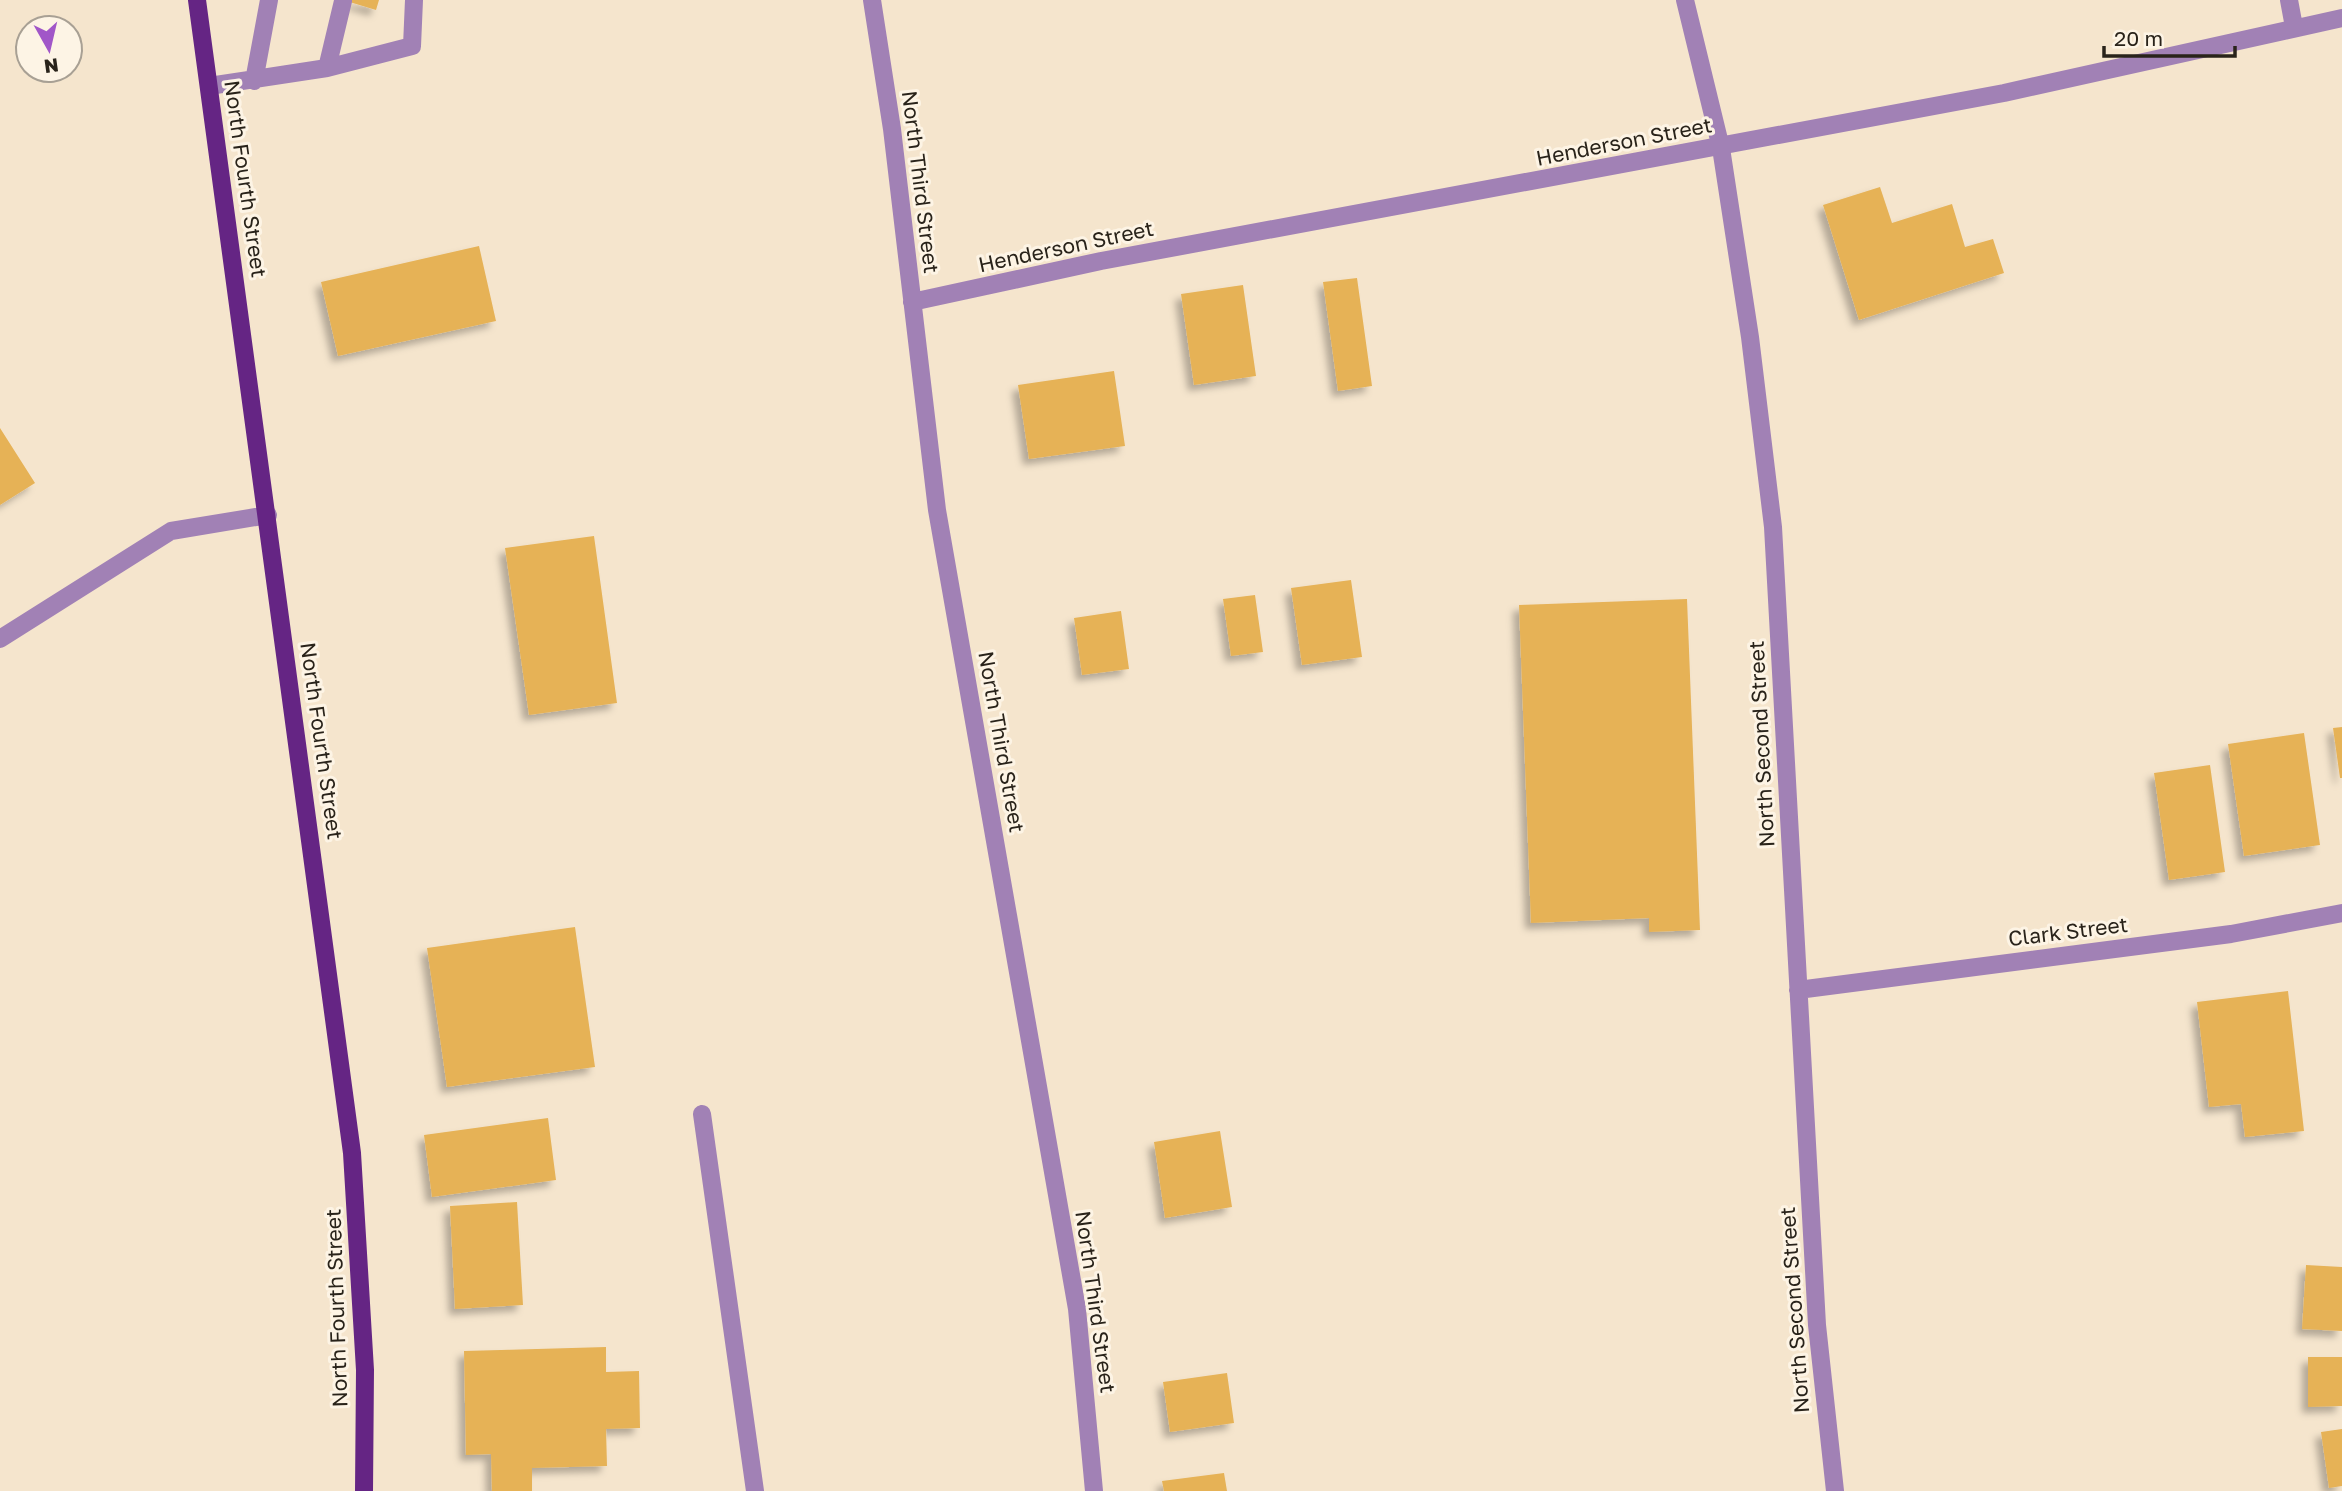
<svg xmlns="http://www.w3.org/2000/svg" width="2342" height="1491" font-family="'Golos Text',sans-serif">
<defs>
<filter id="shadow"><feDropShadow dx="-6" dy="6" stdDeviation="3.5" flood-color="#0004"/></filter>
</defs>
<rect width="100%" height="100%" fill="#f5e5cd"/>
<path fill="#e6b257" filter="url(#shadow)" d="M343 0H379L376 10Z
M1880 187 1892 223 1952 204 1965 247 1993 239 2004 273 1859 320 1823 205Z
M479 246 496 321 338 356 321 282Z
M1357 278 1372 386 1338 391 1323 282Z
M1243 285 1256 376 1194 385 1181 294Z
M1114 371 1125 446 1029 459 1018 385Z
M0 428 35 483 0 505Z
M594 536 617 703 529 715 505 548Z
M1351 580 1362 657 1302 665 1291 588Z
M1255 595 1263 652 1231 656 1223 599Z
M1687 599 1700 930 1649 932V918L1531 923 1519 605Z
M1121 611 1129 669 1082 675 1074 618Z
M2342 727V778H2340L2333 728Z
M2304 733 2320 845 2244 856 2228 744Z
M2210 765 2225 872 2169 880 2154 773Z
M575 927 595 1067 447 1087 427 948Z
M2288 991 2304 1131 2245 1137 2241 1104 2209 1107 2197 1002Z
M548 1118 556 1180 432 1197 424 1135Z
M1220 1131 1232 1207 1165 1218 1154 1142Z
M517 1202 523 1305 455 1309 450 1206Z
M2306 1265 2342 1267V1331L2302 1329Z
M606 1347V1372L639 1371 640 1428 606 1429 607 1466 532 1468V1491H492L491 1454 466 1455 464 1351Z
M2308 1357H2342V1406L2308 1407Z
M1227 1373 1234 1423 1170 1432 1163 1382Z
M2342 1429V1486L2329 1488 2321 1432Z
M1224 1473 1227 1491H1164L1162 1481Z"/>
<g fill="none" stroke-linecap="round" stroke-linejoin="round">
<path stroke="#a181b5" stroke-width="18" d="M872 0 892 129 937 510 1077 1309 1094 1491
M1685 0 1721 148 1750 337 1773 527 1817 1325 1835 1491
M2289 0 2294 27
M327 68 412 46 414 0
M254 81 269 0
M209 86 327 68 343 1
M912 302 1101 261 2004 93 2342 18
M0 639 171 531 268 515
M1798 990 2231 934 2342 913
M702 1114 755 1491"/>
<path stroke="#652584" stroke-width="18" d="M197 0 352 1153 365 1370 364 1491"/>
</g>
<g text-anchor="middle" stroke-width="6" stroke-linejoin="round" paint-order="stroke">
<g font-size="21" fill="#29231a" stroke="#fdf4e5">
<text transform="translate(1624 142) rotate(-11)" y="7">Henderson Street</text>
<text transform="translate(245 179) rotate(82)" y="7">North Fourth Street</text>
<text transform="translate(920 182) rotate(83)" y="7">North Third Street</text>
<text transform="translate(1066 247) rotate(-12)" y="7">Henderson Street</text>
<text transform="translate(321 741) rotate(82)" y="7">North Fourth Street</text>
<text transform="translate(1001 742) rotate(80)" y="7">North Third Street</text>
<text transform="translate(1762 744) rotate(-93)" y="7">North Second Street</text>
<text transform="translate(2068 932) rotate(-7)" y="7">Clark Street</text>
<text transform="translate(1095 1302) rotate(82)" y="7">North Third Street</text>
<text transform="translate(337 1308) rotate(-92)" y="7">North Fourth Street</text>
<text transform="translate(1795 1310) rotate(-94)" y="7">North Second Street</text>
</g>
</g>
<g transform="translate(49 49) rotate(172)"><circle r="33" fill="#fdf4e5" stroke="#a8a094" stroke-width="2"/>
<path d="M0-5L12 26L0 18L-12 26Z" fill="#a156c8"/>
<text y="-10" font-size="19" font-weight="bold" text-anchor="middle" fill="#29231a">N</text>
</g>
<path d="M2104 46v10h131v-10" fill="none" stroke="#29231a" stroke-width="3.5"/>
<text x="2114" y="46" font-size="21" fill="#29231a" stroke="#fdf4e5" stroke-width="5" paint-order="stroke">20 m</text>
</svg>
